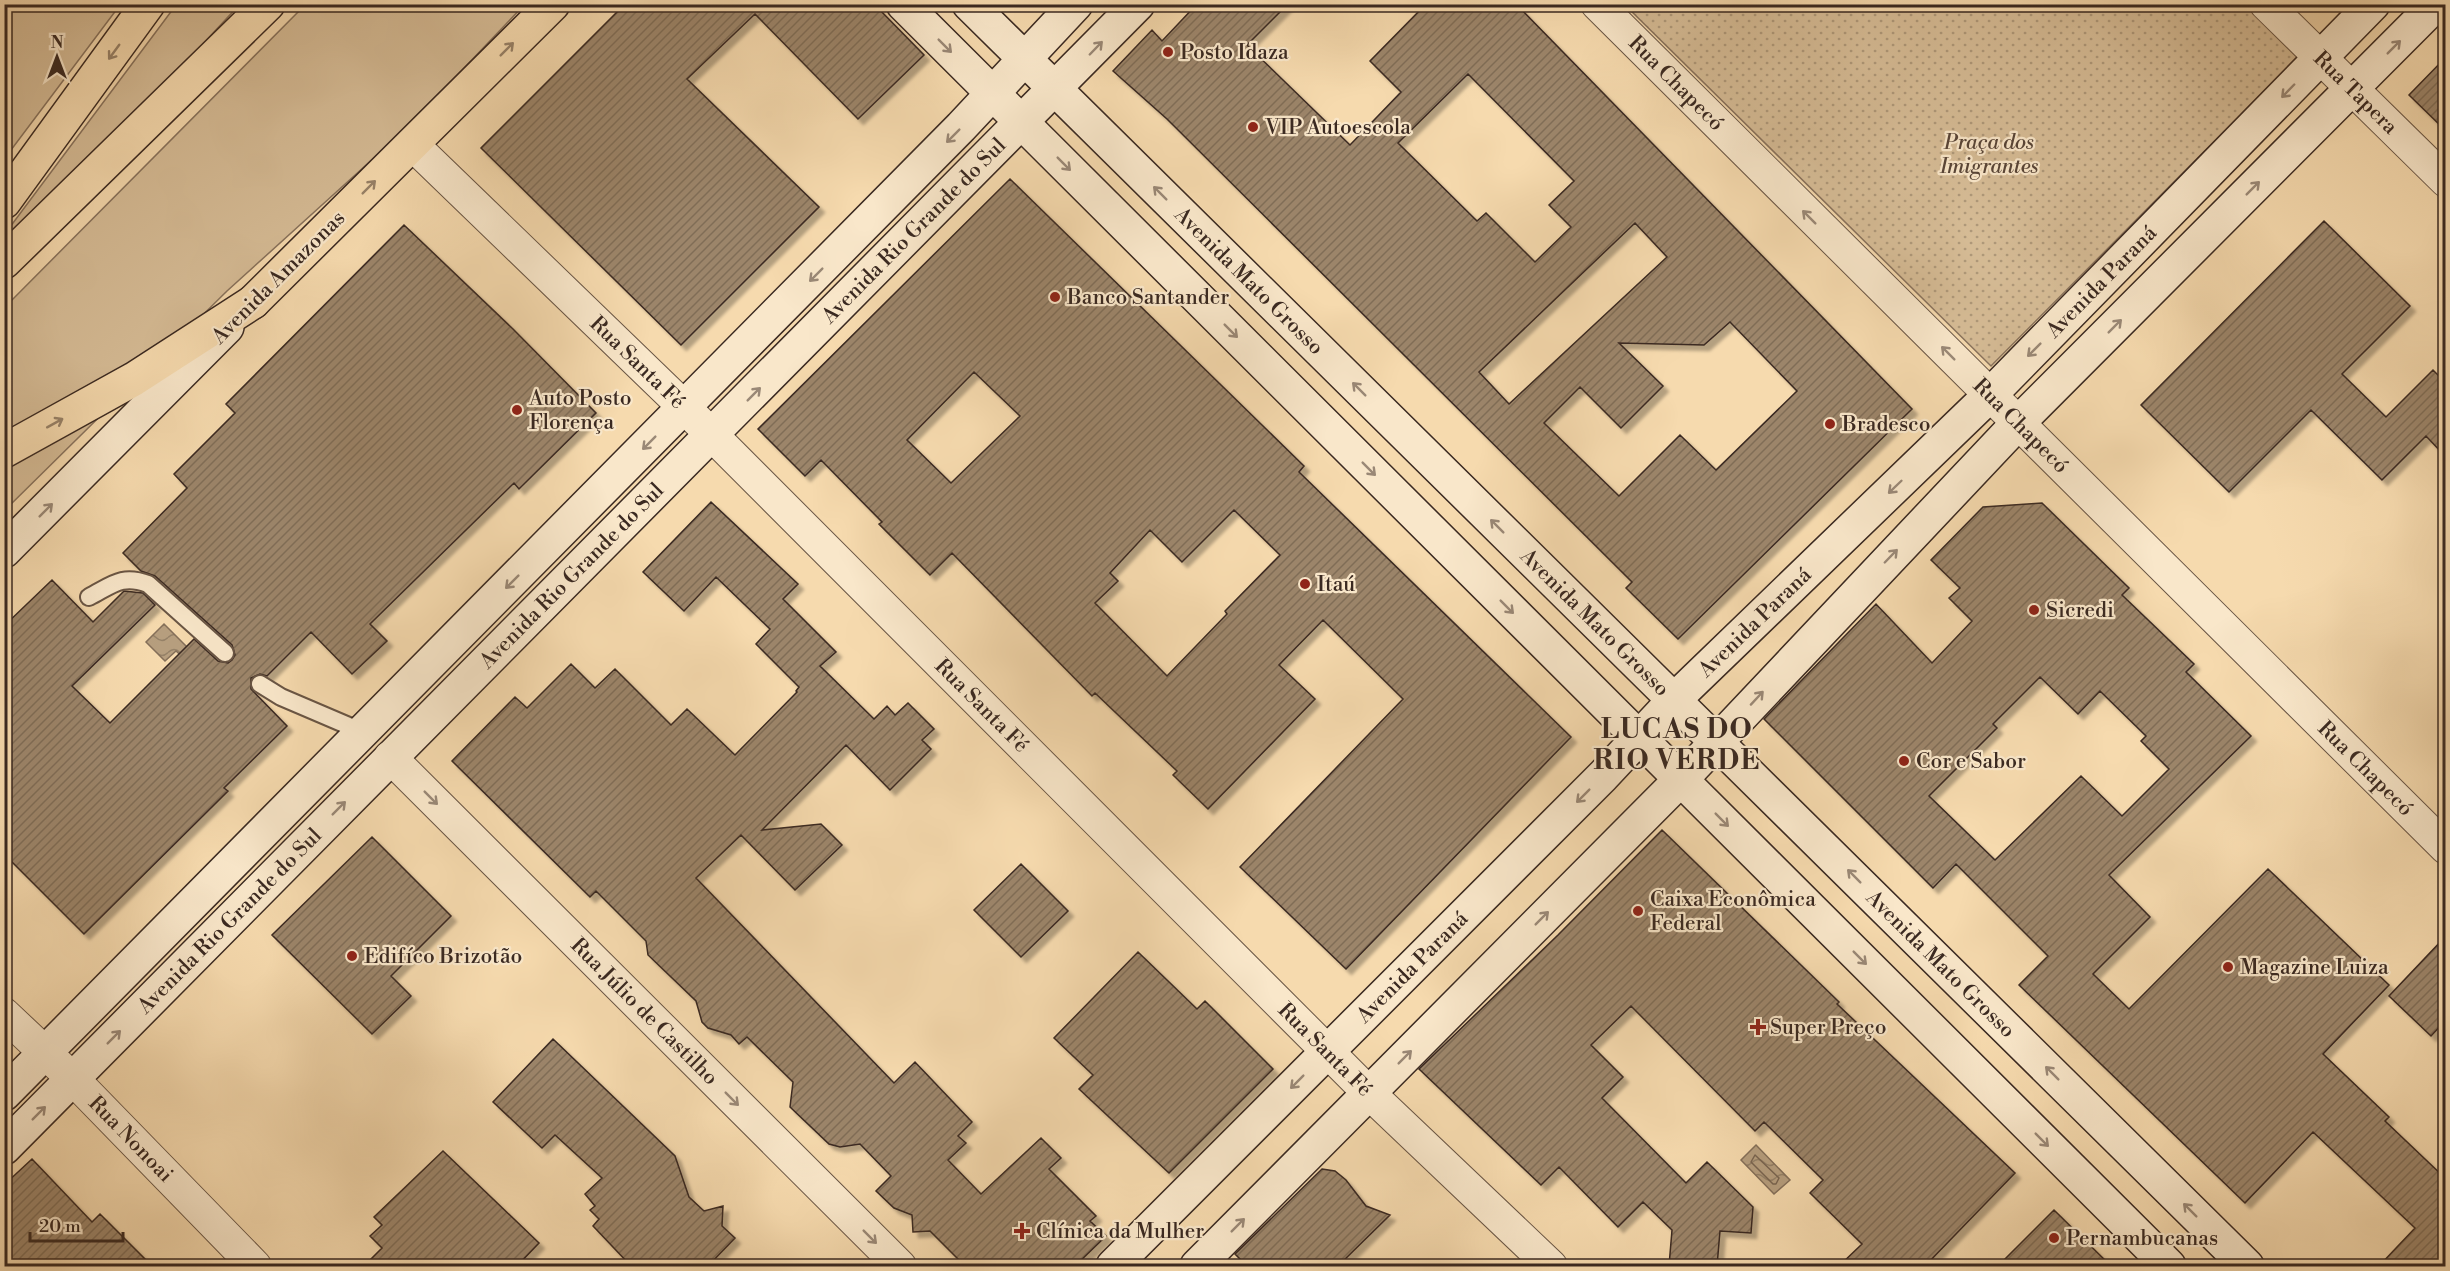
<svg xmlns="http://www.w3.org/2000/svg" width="2450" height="1271" font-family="'Libre Bodoni',serif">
<defs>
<pattern id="park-dots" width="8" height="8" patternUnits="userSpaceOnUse" patternTransform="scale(1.5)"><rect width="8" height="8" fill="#d6bc96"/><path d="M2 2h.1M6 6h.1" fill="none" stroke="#af997a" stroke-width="1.8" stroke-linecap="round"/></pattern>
<pattern id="water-waves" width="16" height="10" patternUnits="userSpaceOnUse" patternTransform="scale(1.5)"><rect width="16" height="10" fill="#b69e7e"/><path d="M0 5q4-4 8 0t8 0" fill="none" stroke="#958167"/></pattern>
<pattern id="building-hatch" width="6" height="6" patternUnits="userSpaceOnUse" patternTransform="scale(1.5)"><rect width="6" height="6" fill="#9c856a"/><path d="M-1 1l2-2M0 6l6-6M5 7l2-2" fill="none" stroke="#806d57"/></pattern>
<filter id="shadow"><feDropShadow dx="5.5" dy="5.5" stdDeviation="1.5" flood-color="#0004"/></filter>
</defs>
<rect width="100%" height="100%" fill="#f6daae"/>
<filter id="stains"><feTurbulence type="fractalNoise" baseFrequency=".00333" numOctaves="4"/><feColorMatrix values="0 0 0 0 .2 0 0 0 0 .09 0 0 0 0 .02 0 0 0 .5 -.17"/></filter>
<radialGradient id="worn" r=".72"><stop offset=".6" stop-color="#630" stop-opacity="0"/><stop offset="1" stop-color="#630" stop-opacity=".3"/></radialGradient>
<path fill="#d6bc96" stroke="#88725c" stroke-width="1.5" d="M13 5H120L5 158V13Z
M176 5H239L5 258 4 235Z
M305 5H524L407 128 227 291 5 510V307Z"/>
<path fill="url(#park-dots)" stroke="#88725c" stroke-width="1.5" d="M1625 5H2248L2300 55 1991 366Z"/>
<path fill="url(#water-waves)" stroke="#846f59" stroke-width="1.5" d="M164 624 194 654 187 661 176 651 165 661 146 642Z
M1756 1145 1790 1180 1774 1194 1741 1160Z"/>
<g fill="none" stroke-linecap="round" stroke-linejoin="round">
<path stroke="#786450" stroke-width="1.5" d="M1755 1155 1779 1178 1776 1184H1773L1751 1162Z"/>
</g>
<path fill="url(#building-hatch)" stroke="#3a2921" stroke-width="1.5" fill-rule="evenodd" filter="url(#shadow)" d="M625 4H874L924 55 858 119 755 14 687 79 819 207 681 345 481 148Z
M1197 4H1288L1247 45 1350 145 1401 92 1370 61 1426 4H1516L1912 409 1678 639 1626 588 1632 582 1167 119 1113 71 1152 30 1162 41ZM1468 74 1574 181 1549 205 1571 227 1535 262 1486 213 1477 221 1398 143ZM1635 223 1667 257 1509 404 1479 372ZM1730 322 1797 391 1716 470 1680 435 1619 496 1544 423 1580 387 1621 428 1663 386 1619 343 1704 345Z
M2445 58V130L2409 95Z
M1010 179 1304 466 1299 472 1571 737 1346 969 1240 867 1403 699 1323 620 1279 665 1315 699 1208 809 1173 775 1177 771 1095 693 1092 696 952 553 930 575 879 524 882 522 821 460 805 476 758 429ZM974 372 1020 416 951 483 907 440ZM1234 510 1280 555 1225 611 1227 614 1167 676 1095 603 1118 581 1110 573 1150 530 1182 562Z
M2324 221 2410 306 2342 374 2386 417 2433 370 2445 382V456L2426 436 2382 480 2311 410 2229 492 2141 405Z
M404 225 513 329 596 413 519 489 514 483 370 624 387 641 352 674 311 632 267 676 260 674 251 678V689L287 726 224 788 228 791 84 934 4 854V626L52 580 93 622 124 591 143 593 155 605 72 686 110 723 194 639 218 661 228 663 232 660 235 655 232 645 155 576 141 571 123 553 187 488 174 474 235 413 226 404Z
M711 502 798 584 783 599 836 652 820 666 874 719 887 706 895 715 908 703 934 729 922 740 931 749 890 790 846 745 762 830 821 824 842 845 795 890 741 835 696 878 894 1083 915 1062 972 1122 958 1136 966 1143 948 1160 981 1194 1041 1138 1061 1158 1049 1169 1096 1216 1090 1221 1106 1236 1075 1266H965L930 1231 913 1232 912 1215 894 1208 876 1191 891 1176 860 1144 840 1147 829 1144 790 1107 793 1082 747 1037 739 1044 731 1035 708 1028 702 1022 696 1001 648 955 646 941 596 891 590 897 452 761 515 697 527 708 571 664 595 688 615 669 671 725 687 709 735 755 797 692 796 691 799 687 756 644 770 629 716 577 684 611 643 572Z
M2042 503 2129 588 2122 595 2194 664 2186 672 2251 736 2109 875 2150 917 2093 974 2129 1009 2268 869 2389 985 2323 1054 2389 1117 2385 1121 2445 1178V1266H2379L2415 1228 2313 1132 2245 1203 2019 985 2048 956 1956 864 1933 888 1764 719 1876 604 1932 663 1972 621 1949 598 1960 588 1931 560 1983 507ZM2040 677 2078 714 2100 691 2146 736 2141 741 2169 769 2122 816 2081 776 1995 860 1929 796 1997 728 1993 724Z
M1662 830 1839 1002 1837 1004 2015 1173 1925 1266H1839L1862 1244 1810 1193 1823 1180 1764 1122 1755 1131 1631 1006 1591 1045 1623 1077 1602 1098 1686 1183 1707 1162 1753 1207 1751 1233 1720 1231 1717 1266H1669L1672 1230 1643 1202 1618 1227 1559 1167 1541 1185 1419 1069 1558 935Z
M372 837 451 916 391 976 411 996 372 1034 272 935Z
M1021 864 1068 911 1021 957 974 910Z
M2445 937V1021L2431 1036 2389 996Z
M1138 952 1197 1009 1205 1001 1273 1069 1169 1173 1079 1089 1093 1075 1054 1038Z
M553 1039 675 1156 689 1197 704 1211 723 1206 722 1226 735 1238 708 1266H631L593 1226 599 1219 590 1210 595 1206 585 1194 602 1178 555 1135 542 1148 493 1102Z
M443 1151 539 1243 517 1266H364L382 1248 370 1236 382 1225 374 1217Z
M32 1159 92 1222 100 1214 152 1266H4V1185Z
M1322 1169 1335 1171 1346 1180 1366 1206 1390 1215 1338 1266H1247L1235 1254Z
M2054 1210 2111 1266H1998Z"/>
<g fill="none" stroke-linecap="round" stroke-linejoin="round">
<g stroke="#695544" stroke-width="20">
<path id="lane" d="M89 597C112 585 122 574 148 584L225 653
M260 684 281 697 363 732"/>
</g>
<g stroke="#695544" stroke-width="34">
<g id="street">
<path id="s1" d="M1597 4 2446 848"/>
<path id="s2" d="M2266 4 2446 181"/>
<path id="s3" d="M412 144 684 407 1369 1093 1551 1266"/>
<path id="s4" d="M390 757 900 1266"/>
<path id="s5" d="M4 1014 73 1079 255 1266"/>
</g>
</g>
<g stroke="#3a2921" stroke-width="36">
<g id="secondary">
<path d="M903 4 2169 1266"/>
<path id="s6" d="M969 4 2247 1266"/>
<path d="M4 551 227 327"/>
<path d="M4 1094 961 127 1076 4"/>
<path id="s7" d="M4 1148 1138 4"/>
<path id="s8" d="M1113 1266 1603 776 1674 700 1990 395 2373 4"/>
<path d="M1197 1266 1693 767 2018 423 2436 4"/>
</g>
</g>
<g stroke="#3a2921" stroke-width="36">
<path id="primary" d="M253 302 553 4"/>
</g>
<g stroke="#3a2921" stroke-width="36">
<path id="highway" d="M4 202 148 4
M4 262 268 4
M4 451 134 379 253 302"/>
</g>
<use href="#lane" stroke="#f9e7ca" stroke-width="16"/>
<use href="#street" stroke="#f9e7ca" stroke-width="32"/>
<use href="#secondary" stroke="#f9e7ca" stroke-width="33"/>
<use href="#primary" stroke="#f6daae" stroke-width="33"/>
<use href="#highway" stroke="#f6daae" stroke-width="33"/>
</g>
<defs><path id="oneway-shaft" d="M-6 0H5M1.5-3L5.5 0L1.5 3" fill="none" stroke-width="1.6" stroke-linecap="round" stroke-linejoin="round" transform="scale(1.5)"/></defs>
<g stroke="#9a8876">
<use href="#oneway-shaft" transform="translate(945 46) rotate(45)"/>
<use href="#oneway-shaft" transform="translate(2394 47) rotate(-45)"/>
<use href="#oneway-shaft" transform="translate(1096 48) rotate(-46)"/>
<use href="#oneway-shaft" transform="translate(2288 91) rotate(134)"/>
<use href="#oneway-shaft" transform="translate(953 136) rotate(135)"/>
<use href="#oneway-shaft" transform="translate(1064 164) rotate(45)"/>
<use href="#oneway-shaft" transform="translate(2253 188) rotate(-45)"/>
<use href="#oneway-shaft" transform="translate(1160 193) rotate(-135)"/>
<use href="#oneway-shaft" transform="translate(1809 217) rotate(-135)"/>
<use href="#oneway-shaft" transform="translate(816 275) rotate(135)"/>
<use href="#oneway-shaft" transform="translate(2115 326) rotate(-45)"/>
<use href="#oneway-shaft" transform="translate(1231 331) rotate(45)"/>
<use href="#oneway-shaft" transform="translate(2034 350) rotate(135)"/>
<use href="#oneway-shaft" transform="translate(1948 353) rotate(-135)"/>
<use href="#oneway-shaft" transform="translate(1359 389) rotate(-135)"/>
<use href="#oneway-shaft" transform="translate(754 394) rotate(-45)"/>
<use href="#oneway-shaft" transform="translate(649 443) rotate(135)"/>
<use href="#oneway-shaft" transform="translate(1369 469) rotate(45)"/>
<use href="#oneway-shaft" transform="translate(1895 487) rotate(136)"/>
<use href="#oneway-shaft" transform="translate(46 510) rotate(-45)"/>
<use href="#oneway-shaft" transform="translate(1497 526) rotate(-135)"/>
<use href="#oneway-shaft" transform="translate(1891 556) rotate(-46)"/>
<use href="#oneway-shaft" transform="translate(512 582) rotate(135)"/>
<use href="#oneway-shaft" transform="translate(1507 607) rotate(45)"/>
<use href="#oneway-shaft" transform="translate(1757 698) rotate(-47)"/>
<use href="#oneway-shaft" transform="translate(1583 796) rotate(135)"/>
<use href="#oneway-shaft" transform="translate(431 798) rotate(45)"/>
<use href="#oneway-shaft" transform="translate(339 808) rotate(-45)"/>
<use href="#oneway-shaft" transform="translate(1722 820) rotate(45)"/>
<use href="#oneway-shaft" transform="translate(1854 876) rotate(-135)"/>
<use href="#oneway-shaft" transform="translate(1542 918) rotate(-45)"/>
<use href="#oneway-shaft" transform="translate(1860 958) rotate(45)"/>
<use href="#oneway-shaft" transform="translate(114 1037) rotate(-45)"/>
<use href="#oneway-shaft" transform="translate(1405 1057) rotate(-45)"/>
<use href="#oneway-shaft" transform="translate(2052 1073) rotate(-135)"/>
<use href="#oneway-shaft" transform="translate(1297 1082) rotate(135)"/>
<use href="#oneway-shaft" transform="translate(732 1099) rotate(45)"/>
<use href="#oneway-shaft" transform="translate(39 1113) rotate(-45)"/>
<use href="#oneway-shaft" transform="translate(2042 1140) rotate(45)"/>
<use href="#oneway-shaft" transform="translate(2190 1210) rotate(-135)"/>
<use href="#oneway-shaft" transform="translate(1238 1225) rotate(-45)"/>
<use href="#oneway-shaft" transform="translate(870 1237) rotate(45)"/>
</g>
<g stroke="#988268">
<use href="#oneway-shaft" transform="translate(507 49) rotate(-45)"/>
<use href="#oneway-shaft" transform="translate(114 52) rotate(126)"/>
<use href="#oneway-shaft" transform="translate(369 187) rotate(-45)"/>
<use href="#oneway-shaft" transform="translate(55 423) rotate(-29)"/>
</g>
<g fill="#8f2418" stroke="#f9e7ca" stroke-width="2">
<circle cx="1168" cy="52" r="6"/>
<circle cx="1253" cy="127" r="6"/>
<circle cx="1055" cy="297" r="6"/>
<circle cx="517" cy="410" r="6"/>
<circle cx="1830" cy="424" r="6"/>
<circle cx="1305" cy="584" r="6"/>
<circle cx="2034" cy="610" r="6"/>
<circle cx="1904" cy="761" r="6"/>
<circle cx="1638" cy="911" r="6"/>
<circle cx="352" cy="956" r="6"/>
<circle cx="2228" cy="967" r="6"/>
<path d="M1755 1018h6v6h6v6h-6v6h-6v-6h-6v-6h6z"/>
<path d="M1019 1222h6v6h6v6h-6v6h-6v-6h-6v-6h6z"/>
<circle cx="2054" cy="1238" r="6"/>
</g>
<g text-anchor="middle" stroke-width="4.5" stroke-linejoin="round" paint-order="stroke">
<g font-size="21" fill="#3a2921" stroke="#f9e7ca" text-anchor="start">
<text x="1180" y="59">Posto Idaza</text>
<text x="1265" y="134">VIP Autoescola</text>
<text x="1067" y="304">Banco Santander</text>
<text x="529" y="405">Auto Posto<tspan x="529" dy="24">Florença</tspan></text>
<text x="1842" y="431">Bradesco</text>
<text x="1317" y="591">Itaú</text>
<text x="2046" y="617">Sicredi</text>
<text x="1916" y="768">Cor e Sabor</text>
<text x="1650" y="906">Caixa Econômica<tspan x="1650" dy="24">Federal</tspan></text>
<text x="364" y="963">Edifíco Brizotão</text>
<text x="2240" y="974">Magazine Luiza</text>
<text x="1770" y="1034">Super Preço</text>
<text x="1036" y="1238">Clínica da Mulher</text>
<text x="2066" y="1245">Pernambucanas</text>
</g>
<g font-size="21" fill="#3a2921" stroke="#f9e7ca">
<text dy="7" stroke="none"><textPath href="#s1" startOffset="112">Rua Chapecó</textPath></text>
<text dy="7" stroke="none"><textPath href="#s2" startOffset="126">Rua Tapera</textPath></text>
<text dy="7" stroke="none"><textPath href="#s7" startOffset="1292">Avenida Rio Grande do Sul</textPath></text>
<text transform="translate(278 277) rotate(-45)" y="7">Avenida Amazonas</text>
<text dy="7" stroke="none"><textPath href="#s6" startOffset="394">Avenida Mato Grosso</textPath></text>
<text dy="7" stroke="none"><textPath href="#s8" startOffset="1395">Avenida Paraná</textPath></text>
<text dy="7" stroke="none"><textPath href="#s3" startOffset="314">Rua Santa Fé</textPath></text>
<text dy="7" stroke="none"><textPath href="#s1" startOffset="598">Rua Chapecó</textPath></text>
<text dy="7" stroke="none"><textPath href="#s7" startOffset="806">Avenida Rio Grande do Sul</textPath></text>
<text dy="7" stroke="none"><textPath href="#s8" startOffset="909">Avenida Paraná</textPath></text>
<text dy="7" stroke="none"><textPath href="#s6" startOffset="880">Avenida Mato Grosso</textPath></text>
<text dy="7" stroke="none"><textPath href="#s3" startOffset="800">Rua Santa Fé</textPath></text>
<text dy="7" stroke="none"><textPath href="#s1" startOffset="1084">Rua Chapecó</textPath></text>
<text dy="7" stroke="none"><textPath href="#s7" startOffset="320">Avenida Rio Grande do Sul</textPath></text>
<text dy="7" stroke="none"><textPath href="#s6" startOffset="1366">Avenida Mato Grosso</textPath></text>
<text dy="7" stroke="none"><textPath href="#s8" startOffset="423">Avenida Paraná</textPath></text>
<text dy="7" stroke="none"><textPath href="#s4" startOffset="360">Rua Júlio de Castilho</textPath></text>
<text dy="7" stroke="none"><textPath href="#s3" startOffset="1286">Rua Santa Fé</textPath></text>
<text dy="7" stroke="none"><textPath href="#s5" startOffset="178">Rua Nonoai</textPath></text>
</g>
<g font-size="21" font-style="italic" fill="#594638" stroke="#f9e7ca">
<text x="1989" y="149">Praça dos<tspan x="1989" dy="24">Imigrantes</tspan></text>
</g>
<g font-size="27" font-weight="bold" letter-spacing="1.5" fill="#3a2921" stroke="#f9e7ca">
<text x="1677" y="738">LUCAS DO<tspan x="1677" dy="31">RIO VERDE</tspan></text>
</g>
</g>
<rect width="2450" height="1271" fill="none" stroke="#f6daae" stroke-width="24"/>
<rect x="6" y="6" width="2438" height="1259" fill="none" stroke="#3a2921" stroke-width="3"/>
<rect x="12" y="12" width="2426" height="1247" fill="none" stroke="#3a2921" stroke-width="1.5"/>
<g transform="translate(57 57)" stroke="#f9e7ca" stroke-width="4.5" paint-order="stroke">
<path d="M0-4.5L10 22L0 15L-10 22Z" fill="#3a2921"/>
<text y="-9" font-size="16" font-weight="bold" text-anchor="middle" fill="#3a2921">N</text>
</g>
<path d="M30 1232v9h93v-9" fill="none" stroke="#3a2921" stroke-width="3"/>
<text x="39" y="1232" font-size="18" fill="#3a2921" stroke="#f9e7ca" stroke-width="4.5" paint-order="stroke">20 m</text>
<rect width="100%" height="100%" filter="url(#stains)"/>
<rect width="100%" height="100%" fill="url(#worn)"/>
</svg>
